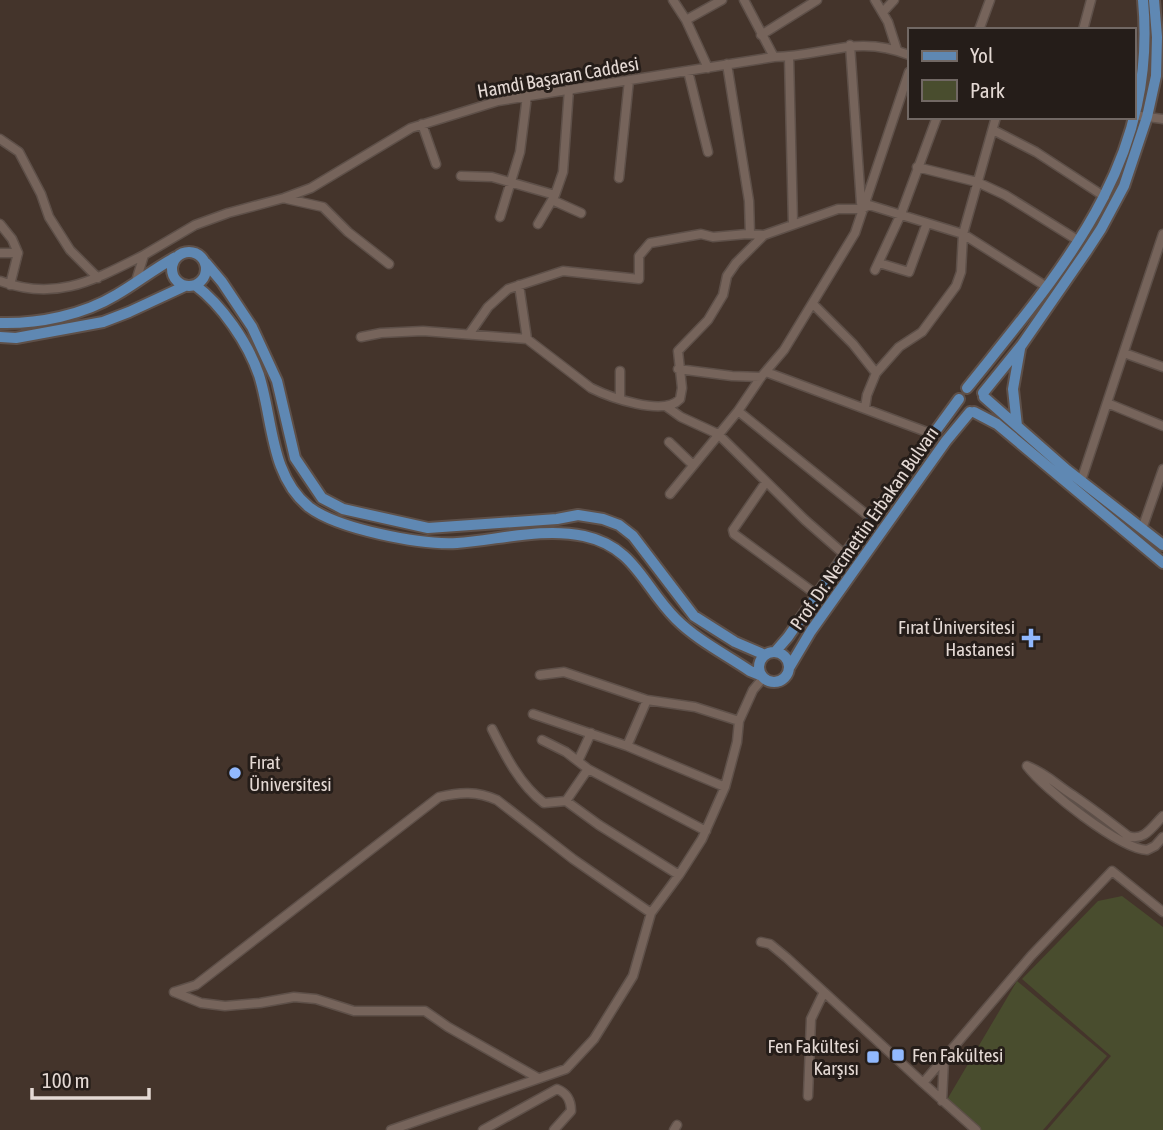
<svg xmlns="http://www.w3.org/2000/svg" width="1163" height="1130" font-family="'Asap Condensed',sans-serif">
<rect width="100%" height="100%" fill="#44342b"/>
<path fill="#494d2e" d="M1122 896 1163 927V1130H1047L1111 1056 1022 979 1098 901Z
M1017 981 1107 1056 1043 1130H976L945 1103Z"/>
<g fill="none" stroke-linecap="round" stroke-linejoin="round">
<g stroke="#5e5049" stroke-width="11">
<path id="minor" d="M673 0 686 20 708 68
M744 0 774 57
M875 0 888 22 897 50
M883 12 894 0
M686 20 722 0
M979 30 990 0
M1083 30 1091 0
M761 35 817 0
M850 45 861 203
M789 57 793 224
M727 64 749 201 750 234
M688 71 708 152
M1133 115 1163 119
M422 124 436 164
M993 130 1036 152 1105 197
M0 139 19 152 41 194 49 217 70 250 98 278
M917 167 977 182 1005 195 1079 241
M461 176 492 177 555 195
M619 178 629 80
M287 199 323 207 348 232 389 264
M552 200 581 213
M500 217 520 152 527 96
M0 224 12 239 18 253H0
M538 224 555 195 563 172 569 89
M879 263 909 272 927 223
M875 270 901 214 937 117
M0 281C56 302 94 280 144 255
M136 281 144 255 195 225 228 213 284 198 311 188 411 128 498 101 774 57C825 56 857 34 909 55
M10 285 18 253
M519 285 527 339
M813 304 853 344 876 373
M470 333 488 307 508 289 563 271 639 279V256L650 243 701 234 713 237 747 234 764 235
M361 337 381 333 423 331 527 339 591 388C609 397 664 417 680 399L682 388 678 351 708 320 723 295 727 276 736 263 764 235 838 209H862L869 205 963 234 1047 287
M1124 353 1163 367
M678 369 732 376 761 377
M766 372 935 435
M620 398V371
M1107 403 1163 426
M667 407 681 417 718 434 805 520 845 555
M865 408 867 395 876 373 899 347 922 332 956 286 961 272 963 234 996 117
M738 411 872 519
M669 442 693 465
M1081 481 1163 234
M766 482 733 530 734 534 817 595
M670 494 738 411 761 377 784 350 855 233 909 72
M1142 529 1163 469
M540 675 564 672 647 700 695 707 739 721
M533 714 627 746 725 787
M492 729C505 755 520 785 544 803L566 801 599 825 679 875
M542 740 566 752 588 769 706 831
M627 746 647 700
M578 761 591 733
M1027 766C1044 789 1120 849 1147 850L1155 846 1163 837
M1027 766C1048 774 1056 785 1074 796 1093 809 1110 822 1128 836 1144 842 1153 826 1163 816
M566 801 588 769
M761 942 770 944 787 958 923 1083
M174 992 196 985 439 797C460 792 477 791 497 800L573 859 651 913
M174 992 201 1003 225 1006 260 1003 294 997 316 999 354 1011H425L448 1027 538 1078
M808 1096 811 1019 824 992
M942 1101 944 1059
M391 1130 566 1069 594 1039 633 976 651 913 679 875 702 839 725 787 737 742 739 721 753 690 763 678
M483 1130 557 1089C567 1093 571 1100 571 1111L554 1130
M674 1130 677 1125
M976 1130 923 1083 1031 956 1112 871 1163 912"/>
</g>
<g stroke="#5e5049" stroke-width="14">
<path id="major" d="M172 269a17 17 0 1 1 34 0a17 17 0 1 1-34 0Z
M206 263 222 282 252 327 277 381 295 458 322 498 343 509 428 528 557 519 578 515 603 519 619 525 633 536 694 616 735 642 765 655
M195 285C222 305 248 343 259 375 273 419 270 476 309 507 338 529 420 545 457 543 498 540 543 527 584 536 635 547 643 586 676 619 697 640 725 654 750 671L760 675
M0 323C39 324 83 315 116 295 137 283 155 268 176 257
M0 337 16 338 103 322 129 312 185 286
M967 388C1062 269 1158 164 1143 0
M983 393 1021 346 1086 252 1101 229 1124 186 1147 117 1156 76 1157 37 1154 0
M984 397 1067 470 1163 545
M974 412 997 424 1163 563
M1017 426 1013 389 1020 349
M759 667a15 15 0 1 1 30 0a15 15 0 1 1-30 0Z
M775 652 788 637 845 555 959 399
M789 668 811 631 946 441 970 412"/>
</g>
<use href="#minor" stroke="#76645b" stroke-width="8"/>
<use href="#major" stroke="#5f88b3" stroke-width="10"/>
</g>
<g fill="#91b8fd" stroke="#251d19" stroke-width="2.5">
<path d="M1027.5 627.5h7v7h7v7h-7v7h-7v-7h-7v-7h7z"/>
<circle cx="235" cy="773" r="7"/>
<rect x="891" y="1048" width="14" height="14" rx="3.5"/>
<rect x="866" y="1050" width="14" height="14" rx="3.5"/>
</g>
<g text-anchor="middle" stroke-width="6" stroke-linejoin="round" paint-order="stroke">
<g font-size="19" fill="#e4d9d4" stroke="#251d19">
<text transform="translate(558 77) rotate(-10)" y="7">Hamdi Başaran Caddesi</text>
<text transform="translate(864 528) rotate(-55)" y="7">Prof. Dr. Necmettin Erbakan Bulvarı</text>
</g>
<g font-size="19" fill="#e4d9d4" stroke="#251d19" text-anchor="end">
<text x="1015" y="634">Fırat Üniversitesi<tspan x="1015" dy="22">Hastanesi</tspan></text>
<text x="249" y="769" text-anchor="start">Fırat<tspan x="249" dy="22">Üniversitesi</tspan></text>
<text x="859" y="1053">Fen Fakültesi<tspan x="859" dy="22">Karşısı</tspan></text>
<text x="912" y="1062" text-anchor="start">Fen Fakültesi</text>
</g>
</g>
<rect x="908" y="28" width="228" height="91" fill="#251d19" stroke="#716864" stroke-width="2"/>
<rect x="922" y="51" width="35" height="10" fill="#5f88b3" stroke="#716864" stroke-width="2"/>
<text x="970" y="63" font-size="21" fill="#e4d9d4">Yol</text>
<rect x="922" y="80" width="35" height="21" fill="#494d2e" stroke="#716864" stroke-width="2"/>
<text x="970" y="98" font-size="21" fill="#e4d9d4">Park</text>
<path d="M32 1088v10h117v-10" fill="none" stroke="#e4d9d4" stroke-width="3.5"/>
<text x="42" y="1088" font-size="21" fill="#e4d9d4" stroke="#251d19" stroke-width="5" paint-order="stroke">100 m</text>
</svg>
